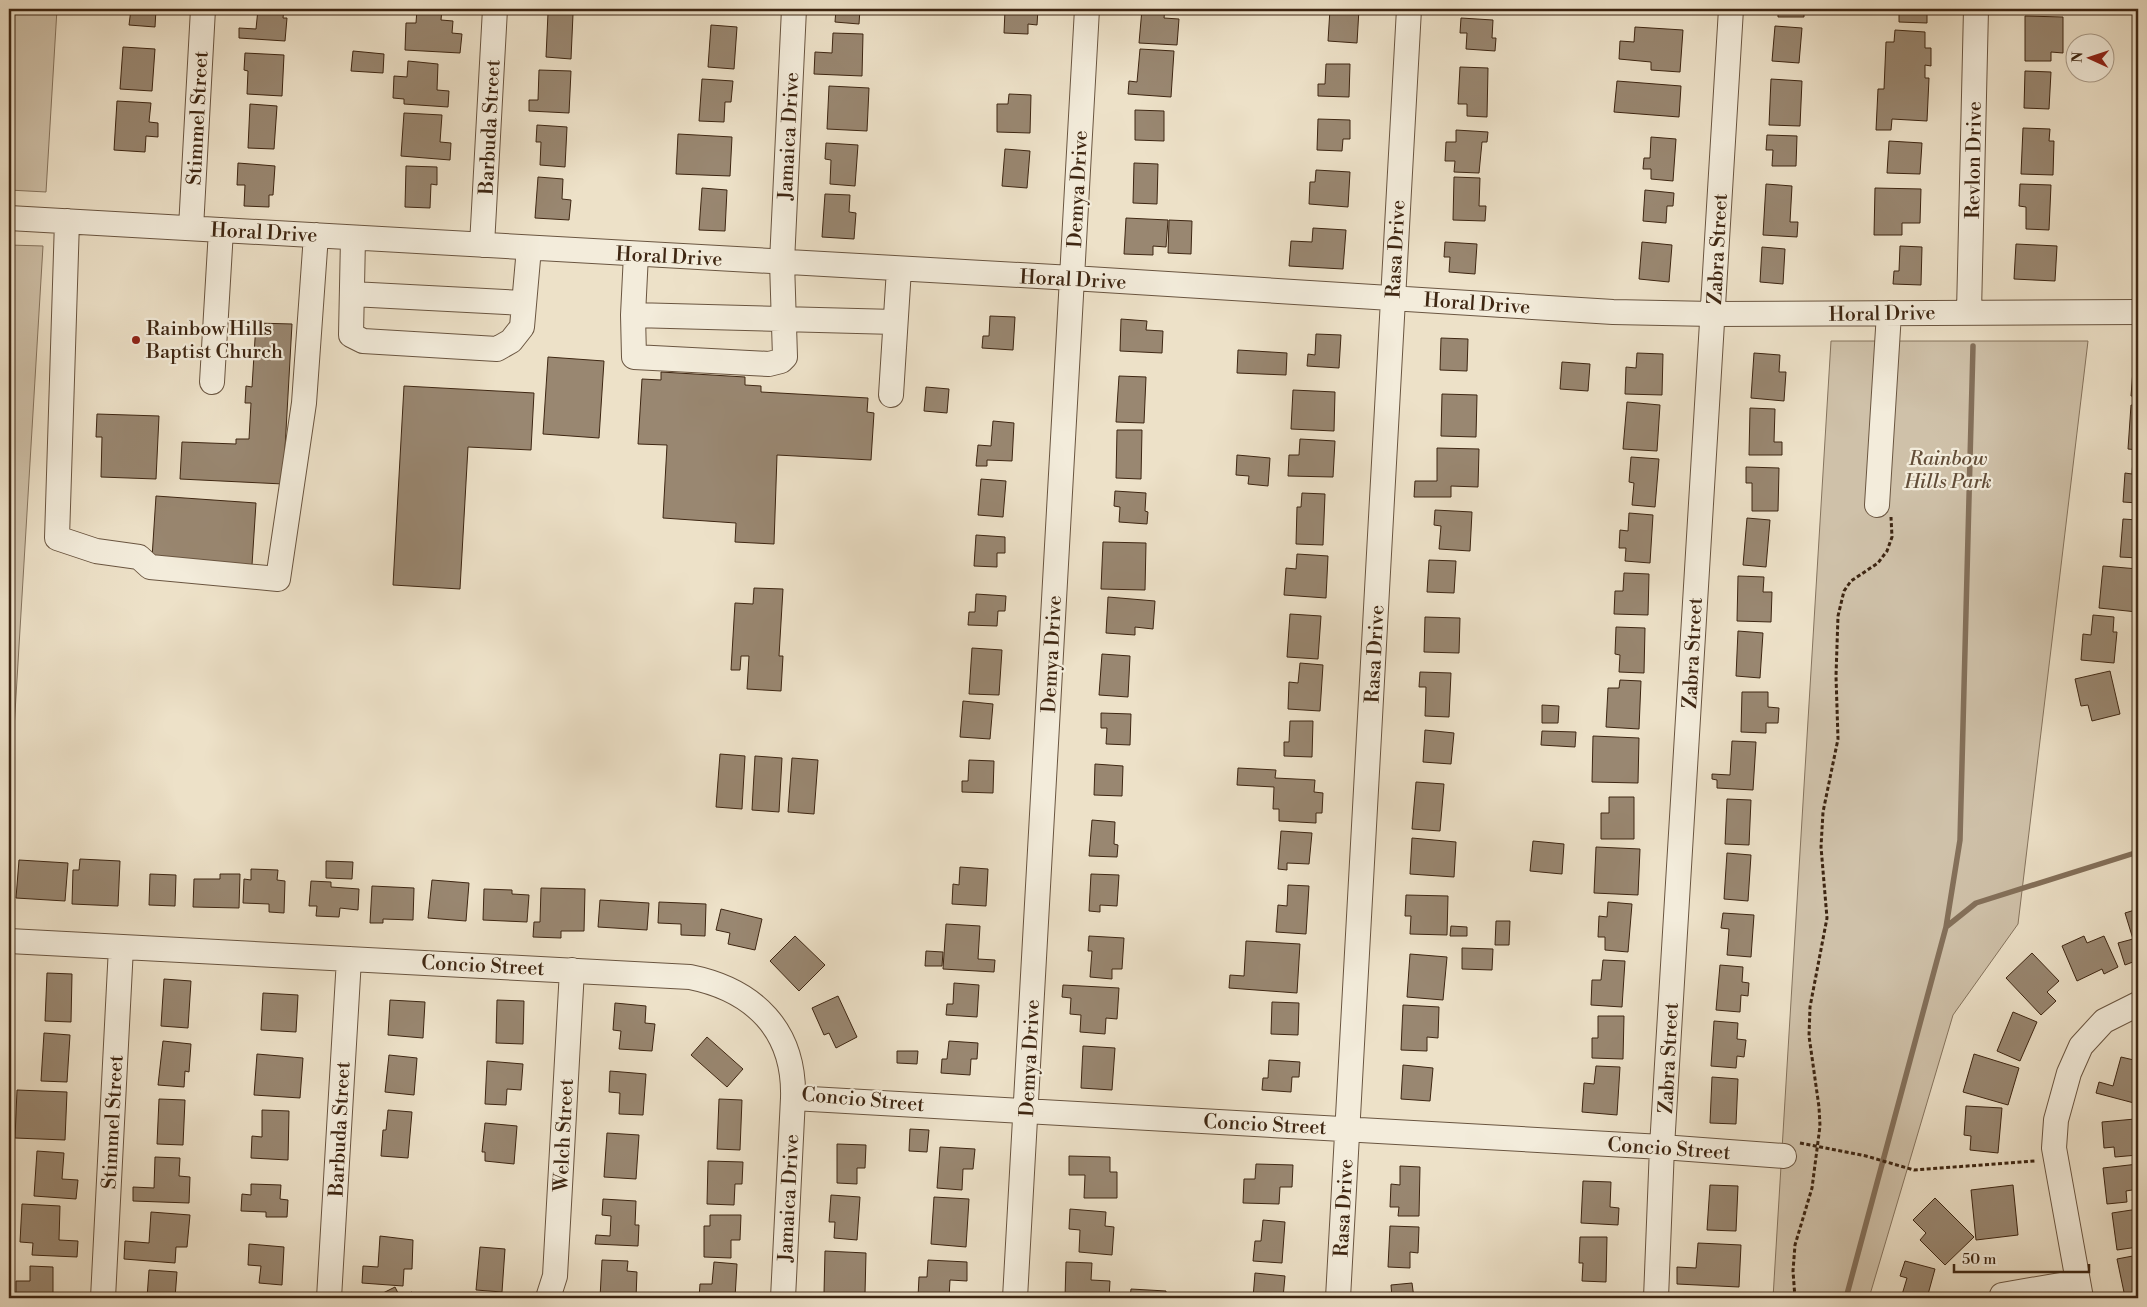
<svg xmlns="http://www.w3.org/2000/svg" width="2147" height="1307" font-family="'Libre Bodoni',serif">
<rect width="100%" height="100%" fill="#ede1c8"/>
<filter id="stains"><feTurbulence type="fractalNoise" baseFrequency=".004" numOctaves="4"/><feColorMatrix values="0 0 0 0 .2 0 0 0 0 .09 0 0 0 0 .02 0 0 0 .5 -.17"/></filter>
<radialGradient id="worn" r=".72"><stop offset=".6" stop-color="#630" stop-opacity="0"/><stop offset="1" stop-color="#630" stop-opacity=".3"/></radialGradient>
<path fill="#cfc1a9" stroke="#86745e" d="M9 9H57L46 192 9 190Z
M9 245 43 246 9 813Z
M1831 341H2088L2018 924 1953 1015 1869 1298H1773Z"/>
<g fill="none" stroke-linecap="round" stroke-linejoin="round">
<path stroke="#84705a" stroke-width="5.5" d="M1946 927 1960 840 1973 346
M1846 1298 1946 927 1976 903 2138 852"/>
</g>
<path fill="#998771" stroke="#3e2612" d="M131 9H156L155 27 129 25Z
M258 9H284L283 18H287L285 41 239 38V28L256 29Z
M417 9H442L441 20 453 21 452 33 462 34 460 53 405 50 406 23H416Z
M836 9H860L859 24 835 22Z
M1008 9H1038L1037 25 1028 24V34L1004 33 1005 10Z
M1142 9H1165L1164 18 1179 19 1177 45 1139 43Z
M1330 9H1359L1357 43 1328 41Z
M1645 9H1678V14H1645Z
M1778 9H1804V17H1778Z
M1899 9H1927V23L1899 22Z
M548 13 573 14 571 59 546 57Z
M2025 16 2063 17V53L2051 52V61H2025Z
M1461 18 1493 20 1492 38H1496L1495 51 1466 49 1467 33H1460Z
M711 25 737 27 734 69 708 67Z
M1775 26 1802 28 1799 63 1772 61Z
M1635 27 1683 30 1680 72 1651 70V62L1619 59 1620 41 1634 42Z
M1895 30 1925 32V48H1931V66L1925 65V78H1929L1927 121 1892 119 1891 130H1876L1878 89H1884L1886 42H1894Z
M833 33 863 34 862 76 814 74 815 52 832 53Z
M123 47 155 49 152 91 120 89Z
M1140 49 1174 51 1171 97 1128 94 1129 81 1137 82Z
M353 51 384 54 383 73 351 71Z
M245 53 284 55 282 96 247 94 248 71 244 70Z
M408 61 438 64 437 90 449 91 448 107 404 104V99L393 98 394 76 407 77Z
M1326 64H1350L1349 97 1318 96V84H1325Z
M1460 67 1488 68 1487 117 1467 116V104H1458Z
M539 70 571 71 569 113 529 111V100H538Z
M2025 71 2051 72 2049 109 2024 108Z
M702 79 733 81 731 102H725L724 122 699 121Z
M1771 79 1802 81 1800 126 1769 125Z
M1617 81 1681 86 1679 117 1614 112Z
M829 86 869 88 867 131 827 129Z
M1009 94 1031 95 1030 133 997 132V104H1008Z
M117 101 151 103 149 122 158 123V137L146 136 145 152 114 150Z
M250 104 277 106 274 149 248 148Z
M1135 110 1164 111V141L1135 140Z
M404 113 442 115 440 142 451 143 450 160 401 156Z
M1318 119 1350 120V139H1343L1342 151 1317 150Z
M537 125 567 127 565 167 540 165 541 142H536Z
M2023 128 2050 129 2049 141H2054L2053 175 2021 174Z
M1456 130 1488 132 1487 142H1482L1479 173 1454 172 1455 161H1445L1446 142H1456Z
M678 134 732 137 730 176 676 174Z
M1767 135 1797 136 1796 166H1772L1773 150H1766Z
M1651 137 1676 139 1673 181 1651 179V169H1643L1644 158H1650Z
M1889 141 1922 143 1920 174 1887 173Z
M826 143 858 145 855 186 830 184 831 160 825 159Z
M1005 149 1030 151 1027 188 1002 186Z
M238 163 275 166 273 195H269V207L244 206 245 185H237Z
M1134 163 1158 164 1157 204 1133 203Z
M406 166 437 167V185L431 184 430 208 405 207Z
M1316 170 1350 172 1348 207 1309 204 1310 182H1315Z
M538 177 563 179 562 199 571 200 569 220 535 218Z
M1454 177 1480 178 1479 206H1486L1485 221 1453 220Z
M1766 184 1792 186 1790 222H1798L1797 237 1763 235Z
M2020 184 2051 185 2049 230 2026 229V207L2019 206Z
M702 188 727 190 725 231 699 230Z
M1875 188 1921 189 1920 223H1902V235H1874Z
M1645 190 1674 193 1673 206H1667L1666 223 1643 221Z
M825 194 850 195 849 212 856 213 854 239 822 237Z
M1126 218 1168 220 1166 247 1153 246V255L1124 254Z
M1169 220 1192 221 1191 254 1168 253Z
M1313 228 1346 230 1343 269 1289 266 1291 241 1312 242Z
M1445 242 1477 244 1475 274 1449 272 1450 257H1444Z
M1642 242 1672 245 1669 282 1639 279Z
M2016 244 2057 246 2055 281 2014 279Z
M1900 246 1922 247 1921 285 1893 284 1894 271H1899Z
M1762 247 1785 249 1783 284 1760 282Z
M990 316 1015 317 1013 350 982 348 983 336H989Z
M1121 319 1147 321 1146 330 1163 331 1162 353 1120 351Z
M256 323 292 324 283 484 180 479 182 442 236 444V439H249L251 403H245L246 386 252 387Z
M1316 334 1341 335 1339 368 1307 366 1308 354 1315 355Z
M1441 338 1468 339 1467 371 1440 370Z
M1238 350 1287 353 1286 375 1237 373Z
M1637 353 1663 354 1662 395 1625 394 1626 367 1636 368Z
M1754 353 1780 355 1779 372H1786L1784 401 1751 398Z
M548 357 604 361 599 438 543 434Z
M1562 362 1590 364 1588 391 1560 389Z
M2133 370H2138V396H2131Z
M661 372 745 377V385L761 386V392L868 398 867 412 874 413 871 460 777 455 774 544 735 542 736 523 663 518 667 445 638 444 642 379 661 380Z
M1119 376 1146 377 1144 423 1116 422Z
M404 386 534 393 531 450 468 447 460 589 393 585Z
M926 387 949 389 947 413 924 411Z
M1293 390 1335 392 1334 431 1291 429Z
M1442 394 1477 395 1476 437 1441 436Z
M1627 402 1660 405 1657 451 1623 449Z
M2131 405 2138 406V450L2128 449Z
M1750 408 1775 409 1774 442H1782V455H1749Z
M97 414 159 416 156 479 101 477 102 437H96Z
M993 421 1014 423 1012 461 987 460V466H976L978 445 991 446Z
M1117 430H1142L1141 479 1116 478Z
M1300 439 1335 441 1333 477 1288 476 1289 455H1299Z
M1437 448 1479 449 1478 487 1451 486V497H1414L1415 481H1437Z
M1237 455 1270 458 1268 486 1248 484 1249 476 1236 475Z
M1631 457 1659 459 1655 507 1632 505 1634 483 1629 482Z
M2133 459 2138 460V503L2123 502 2125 473 2132 474Z
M1746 467 1779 468 1778 511H1752V483H1746Z
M981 479 1006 481 1003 517 978 515Z
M1115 491 1146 493 1145 511 1148 512 1147 524 1119 522 1120 507 1114 506Z
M1302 493 1325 494 1323 545 1296 544 1297 507H1301Z
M156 496 256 503 252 565 152 558Z
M1435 510 1472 512 1470 551 1439 549 1441 526 1434 525Z
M1629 513 1653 515 1650 563 1625 561 1626 548H1619L1620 530 1628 531Z
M1747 518 1770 520 1766 567 1743 565Z
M2123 519 2138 520V558L2120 557Z
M976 535 1005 537V553H997V567L974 566Z
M1103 542 1146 543 1145 590 1101 589Z
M1297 554 1328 556 1326 598 1284 595 1286 568 1296 569Z
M1429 560 1456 561 1454 593 1427 592Z
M2103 566 2138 569 2137 612 2099 608Z
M1624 573 1649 574 1648 615 1614 614 1615 591H1623Z
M1738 576 1764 577 1763 592H1772L1771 622 1737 621Z
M754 588 783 589 779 656H783L781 691 747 689 749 656H741L740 670H731L735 603 753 604Z
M976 594 1006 596 1005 611H998L997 626 968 625 969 612H975Z
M1108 597 1155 601 1153 629 1135 627V635L1106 633Z
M1290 614 1321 616 1318 659 1287 657Z
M2093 615 2114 617 2113 632H2117L2114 663 2081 660 2083 634 2091 635Z
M1425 617 1460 618 1459 653 1424 652Z
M1616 627 1645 628 1644 673 1619 672 1620 655 1615 654Z
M1738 631 1763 633 1760 678 1736 676Z
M972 648 1002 650 999 695 969 694Z
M1102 654 1130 656 1128 697 1099 695Z
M1300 663 1323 665 1320 711 1288 709 1289 682 1298 683Z
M2110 671 2120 714 2092 721 2088 705 2081 706 2075 679Z
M1420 672 1451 673 1449 717 1425 716 1426 687H1419Z
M1620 680 1641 681 1639 729 1606 727 1608 688H1619Z
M1742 692H1768V707L1779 708 1778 723H1766V733L1741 732Z
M963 701 993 704 990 739 960 737Z
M1542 705 1559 706 1558 723H1542Z
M1101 713 1131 714 1130 745 1106 744 1107 728H1101Z
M1290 721H1313L1312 757 1284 756V742H1289Z
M1425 730 1454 733 1451 764 1423 762Z
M1542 731 1576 732 1575 747 1541 745Z
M1593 736 1639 738 1638 783 1592 782Z
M1732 741 1756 742 1753 790 1717 788V780L1712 779V774L1730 775Z
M720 754 745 756 742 809 716 807Z
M755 756 782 758 779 812 752 810Z
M792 758 818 760 814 814 788 812Z
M969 760 994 761 993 793 962 792V781H968Z
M1095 764 1123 766 1122 796 1094 795Z
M1238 768 1276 770 1275 778 1315 780 1314 792 1323 793 1322 813H1316V823L1279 821V809H1273L1274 787 1237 785Z
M1416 782 1444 784 1440 831 1412 829Z
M1609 797H1634V839H1601V813H1609Z
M1727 799 1751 800 1749 845 1725 844Z
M1092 820 1115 822 1114 844 1118 845 1117 857 1089 856Z
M1281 831 1312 833 1309 864 1287 863V870L1278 869Z
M1412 838 1456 842 1454 877 1410 874Z
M1533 841 1564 844 1562 874 1530 871Z
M1596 847 1640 849 1638 895 1594 893Z
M1727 853 1751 855 1748 901 1724 899Z
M80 859 120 861 118 906 72 904 73 870H79Z
M19 860 68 863 65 901 16 898Z
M326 861 353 862 352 879 326 878Z
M960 867 988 869 986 906 952 904 953 884 959 885Z
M251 869 278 870 277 880 285 881 284 913 269 912V904L243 903 244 879 251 880Z
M150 874 176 875 175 906 149 905Z
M220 874H240L239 908 193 907 194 879H220Z
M1091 874 1119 875 1117 906 1100 905V912L1089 911Z
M432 880 469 883 466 921 428 918Z
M311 881 331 882V887L359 889 358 910 340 908 339 917 316 916 317 906H309Z
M1288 885 1309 886 1306 934 1276 932 1278 905 1287 906Z
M372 886 414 888 413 920 383 919V923H370Z
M541 888 585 889 584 931H561V938L533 937 534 922H540Z
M484 889 512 890V894L529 895 527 922 483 920Z
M1406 895 1448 896 1447 935 1410 934 1411 916H1405Z
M600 900 649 903 647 930 598 927Z
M659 902 706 904 705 936 681 935V924L658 923Z
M1608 902 1632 904 1628 952 1605 950V937H1598L1599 916 1607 917Z
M721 909 762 919 755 950 728 944 730 933 716 930Z
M2138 909V960L2125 965 2118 943 2133 939 2125 913Z
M1723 913 1754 915 1751 957 1727 955 1729 929 1721 928Z
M1496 921H1510L1509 945H1495Z
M946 924 980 926 978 959 995 960 994 972 943 969Z
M1451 926 1467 927V936H1450Z
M795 936 825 965 799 991 770 961Z
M1089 936 1124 938 1122 969H1112V979L1090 977 1092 951H1088Z
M2084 936 2087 943 2104 936 2118 967 2104 974 2102 969 2077 981 2062 946Z
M1246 941 1300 944 1297 993 1229 988 1230 975 1244 976Z
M1462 948 1493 949 1492 970 1462 969Z
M926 951 943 952 942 966H925Z
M2032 953 2059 981 2047 992 2056 1001 2041 1015 2006 978Z
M1410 954 1447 957 1443 1000 1407 997Z
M1603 960 1625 961 1622 1007 1591 1005 1592 980H1601Z
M1720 965 1743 967 1742 982 1749 983 1748 996 1741 995 1740 1012 1716 1010Z
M47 973 72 974 71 1022 45 1021Z
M164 979 191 981 188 1028 161 1026Z
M954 983 979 985 977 1017 946 1015 947 1004H953Z
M1063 985 1119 988 1117 1019 1106 1018 1105 1034 1080 1032 1081 1015 1070 1014 1071 998 1062 997Z
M263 993 298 995 296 1032 261 1030Z
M838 996 857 1037 836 1048 829 1033 824 1035 812 1008Z
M390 1000 425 1002 423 1038 388 1035Z
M497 1000 524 1001 523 1044 496 1043Z
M1272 1002 1299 1003 1298 1035 1271 1034Z
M615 1003 646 1006 645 1023 655 1024 652 1051 619 1049 621 1031 613 1030Z
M1403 1005 1439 1007 1438 1038 1427 1037V1051L1401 1050Z
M2013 1012 2037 1022 2020 1061 1997 1051Z
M1598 1016H1624L1623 1059 1592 1058V1038H1598Z
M1714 1021 1738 1023 1737 1039 1746 1040 1744 1057 1737 1056 1736 1068 1711 1066Z
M44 1033 70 1035 67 1082 41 1081Z
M707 1037 743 1069 727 1087 691 1055Z
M163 1041 191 1044 189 1072 185 1071 184 1087 158 1085Z
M949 1041 978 1043 977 1059H971L970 1075 941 1073 942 1059H947Z
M1083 1046 1115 1048 1112 1090 1081 1088Z
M897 1051H918L917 1064 897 1063Z
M257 1054 303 1058 300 1098 254 1095Z
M1974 1054 2019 1068 2008 1105 1963 1092Z
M389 1055 417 1058 414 1095 385 1092Z
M2121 1057 2138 1061V1089L2134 1103 2096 1093 2099 1082 2113 1086Z
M1269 1060 1300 1062 1299 1077H1292L1291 1092 1262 1090 1263 1078H1268Z
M487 1061 523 1064 521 1090 507 1089 506 1105 485 1104Z
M1403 1065 1433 1068 1430 1101 1401 1099Z
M1596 1066 1620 1067 1617 1115 1582 1112 1584 1083 1594 1084Z
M610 1071 646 1074 643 1115 619 1114 620 1093 609 1092Z
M1712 1077 1738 1079 1736 1124 1710 1123Z
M17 1090 67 1092 65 1140 15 1138Z
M159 1099 185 1100 183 1145 157 1144Z
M719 1099 742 1100 740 1150 717 1149Z
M1966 1106 2002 1108 1998 1153 1970 1150 1971 1136 1964 1135Z
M262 1110 289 1111 288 1160 251 1158 252 1136 262 1137Z
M388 1110 412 1112 408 1158 381 1156 383 1130H386Z
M2135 1119 2136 1133H2138V1155L2115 1157 2114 1147 2104 1148 2102 1122Z
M485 1123 517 1126 514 1164 485 1161V1152H482Z
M910 1129 929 1130 927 1152 909 1151Z
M607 1133 639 1135 636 1179 604 1177Z
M837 1144 866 1145 865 1168H857V1184L837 1183Z
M940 1147 975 1149 973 1169H963L962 1190 937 1188Z
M37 1151 64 1153 62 1179 78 1180 76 1199 34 1196Z
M1069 1156 1110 1157V1172H1117V1198H1084L1085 1175H1069Z
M155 1157 180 1158 179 1176 190 1177 189 1203 133 1201V1187L154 1188Z
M708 1161 743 1162 742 1184H735L734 1205 707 1204Z
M1256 1164 1293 1165 1292 1187H1280L1279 1204 1243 1203 1244 1179H1255Z
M2138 1164V1189L2126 1191 2127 1202 2107 1204 2103 1168Z
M1400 1166 1420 1167 1419 1216H1398L1399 1207H1390L1391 1184 1400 1185Z
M1583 1181 1611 1182 1610 1207 1619 1208 1618 1225 1581 1223Z
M251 1184 281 1185 280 1199 288 1200 287 1217H266V1212L241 1211 242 1194 251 1195Z
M1710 1185 1738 1186 1736 1231 1707 1230Z
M2013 1185 2018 1235 1976 1240 1971 1190Z
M831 1195 860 1197 857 1240 834 1238 835 1222H829Z
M934 1197 969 1199 966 1247 931 1244Z
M1935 1198 1974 1237 1945 1265 1920 1240 1926 1233 1913 1220Z
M603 1199 636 1201 635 1225H639L638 1246 595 1244 596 1235 610 1236 611 1216 602 1215Z
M22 1204 60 1206 59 1240 78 1241 77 1257 32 1255 33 1243 20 1242Z
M1070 1209 1106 1212 1105 1226 1114 1227 1112 1255 1079 1252 1080 1230 1069 1229Z
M2138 1209V1247L2117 1250 2112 1213Z
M151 1212 190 1215 187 1247H176L175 1263 124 1259 125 1241 149 1243Z
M710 1215H741L740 1240H731V1258L704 1257V1226H710Z
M1263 1220 1285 1222 1282 1263 1253 1261 1255 1241H1261Z
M1390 1226 1419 1227 1418 1253 1410 1252V1268L1388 1267Z
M380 1236 413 1240 412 1269H404L403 1286 362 1283 363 1266 378 1267Z
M1580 1237H1607L1606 1282 1582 1281 1583 1263H1579Z
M1698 1243 1741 1245 1739 1287 1677 1284V1267L1696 1268Z
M249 1244 284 1247 282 1285 259 1283 261 1266 248 1265Z
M480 1247 505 1249 502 1292 476 1290Z
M825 1251 866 1253 865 1294 824 1293Z
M2138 1255V1295L2125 1297 2117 1259Z
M602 1260 628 1261 627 1271 637 1272 636 1298H600Z
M928 1260 967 1262V1281L950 1280 949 1298 918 1297 919 1277H927Z
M1905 1261 1935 1269 1927 1298H1901L1907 1278 1900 1276Z
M714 1262 737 1264 735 1298H699L700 1284H712Z
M1066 1262 1092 1263 1091 1280 1110 1281 1109 1298H1065Z
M30 1266 53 1267V1298H16V1281H30Z
M149 1270 177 1272 175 1298H147Z
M1255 1273 1285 1276 1283 1298H1253Z
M1412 1283 1414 1298H1392L1391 1285Z
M395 1287 400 1297 412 1292 415 1298H373Z
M1131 1289 1166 1291V1298H1130Z
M1540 1294 1576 1295 1575 1298H1539Z"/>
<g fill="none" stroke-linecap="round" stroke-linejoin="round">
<g stroke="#6a5540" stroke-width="26">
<path id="minor" d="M9 218 1072 278 1613 312 1713 314 2138 312
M67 221 57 538 96 551 139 557 150 567 278 579 304 403 316 235
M191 228 203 9
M353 238 351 335 363 341 497 349 511 341 522 327 529 248
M482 245 495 9
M636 254 633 315 895 322
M352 294 524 303
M1969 312 1976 9
M633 315 634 357 769 364 781 361 785 357 782 262 794 9
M212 382 221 230
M891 395 899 269
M1877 505 1889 313
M9 941 690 977C754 990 795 1030 793 1098L783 1298
M793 1098 1662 1147 1784 1156
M2002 1295 2078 1282
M103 1298 121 947
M329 1298 349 959
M548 1298 555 1276 572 970
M1015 1298 1087 9
M1338 1298 1409 9
M1656 1298 1662 1147 1731 9
M2081 1298 2054 1148 2056 1120 2069 1073 2081 1046 2104 1021 2138 1004"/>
</g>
<path stroke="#3e2612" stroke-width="3" stroke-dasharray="4 2.5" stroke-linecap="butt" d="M1800 1143 1866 1156 1914 1170 2035 1161
M1795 1298 1793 1271 1795 1245 1812 1188 1820 1126 1819 1107 1809 1036 1810 1007 1827 918 1821 847 1823 812 1838 739 1836 676 1838 616 1844 591 1851 581 1878 563 1887 551 1892 537 1891 517"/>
<use href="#minor" stroke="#f3ecdb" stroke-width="24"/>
</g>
<circle fill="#8f2418" stroke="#f3ecdb" stroke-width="2" cx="136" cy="340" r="5"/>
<g text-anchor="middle" stroke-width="4.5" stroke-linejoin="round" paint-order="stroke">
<g font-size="20" fill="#3e2612" stroke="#f3ecdb">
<text transform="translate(197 118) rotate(-87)" y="7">Stimmel Street</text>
<text transform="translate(489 127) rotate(-87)" y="7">Barbuda Street</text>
<text transform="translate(788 136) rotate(-87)" y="7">Jamaica Drive</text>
<text transform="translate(1973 160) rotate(-89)" y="7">Revlon Drive</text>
<text transform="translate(1077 189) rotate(-87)" y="7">Demya Drive</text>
<text transform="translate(264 232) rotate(3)" y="7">Horal Drive</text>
<text transform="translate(1395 249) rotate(-87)" y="7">Rasa Drive</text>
<text transform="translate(1717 249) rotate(-87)" y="7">Zabra Street</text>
<text transform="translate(669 256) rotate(3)" y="7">Horal Drive</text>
<text transform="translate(1073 279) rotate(3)" y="7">Horal Drive</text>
<text transform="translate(1477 303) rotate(4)" y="7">Horal Drive</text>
<text transform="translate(1882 313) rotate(-1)" y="7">Horal Drive</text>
<text transform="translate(1692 653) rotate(-87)" y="7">Zabra Street</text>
<text transform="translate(1051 654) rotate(-87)" y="7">Demya Drive</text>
<text transform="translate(1374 654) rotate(-87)" y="7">Rasa Drive</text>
<text transform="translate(483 965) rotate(3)" y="7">Concio Street</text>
<text transform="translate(1029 1058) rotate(-87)" y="7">Demya Drive</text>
<text transform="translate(1668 1058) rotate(-87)" y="7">Zabra Street</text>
<text transform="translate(863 1099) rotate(5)" y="7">Concio Street</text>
<text transform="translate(112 1122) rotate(-87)" y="7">Stimmel Street</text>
<text transform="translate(1265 1124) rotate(3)" y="7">Concio Street</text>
<text transform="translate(339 1129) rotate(-87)" y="7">Barbuda Street</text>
<text transform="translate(563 1135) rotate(-87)" y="7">Welch Street</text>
<text transform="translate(1669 1148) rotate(4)" y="7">Concio Street</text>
<text transform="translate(788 1198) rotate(-87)" y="7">Jamaica Drive</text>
<text transform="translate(1343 1208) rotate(-87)" y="7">Rasa Drive</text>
</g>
<g font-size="20" fill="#3e2612" stroke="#f3ecdb" text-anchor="start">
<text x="146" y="335">Rainbow Hills<tspan x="146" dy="23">Baptist Church</tspan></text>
</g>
<g font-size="20" font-style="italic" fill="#624d38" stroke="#f3ecdb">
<text x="1948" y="465">Rainbow<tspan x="1948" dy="23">Hills Park</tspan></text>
</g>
</g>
<rect width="2147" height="1307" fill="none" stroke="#ede1c8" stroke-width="30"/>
<rect x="10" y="10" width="2127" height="1287" fill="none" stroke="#3e2612" stroke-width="2.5"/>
<rect x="15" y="15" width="2117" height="1277" fill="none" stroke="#3e2612"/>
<g transform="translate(2090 58) rotate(273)"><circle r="24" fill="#f3ecdb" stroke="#ab9d8b"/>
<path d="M0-4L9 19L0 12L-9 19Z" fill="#8f2418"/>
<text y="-8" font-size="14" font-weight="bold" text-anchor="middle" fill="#3e2612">N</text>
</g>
<path d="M1954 1264v8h135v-8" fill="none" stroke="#3e2612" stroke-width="2.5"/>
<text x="1962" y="1264" font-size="15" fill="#3e2612" stroke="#f3ecdb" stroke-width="4" paint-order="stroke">50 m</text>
<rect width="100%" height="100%" filter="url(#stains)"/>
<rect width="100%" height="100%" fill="url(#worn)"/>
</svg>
